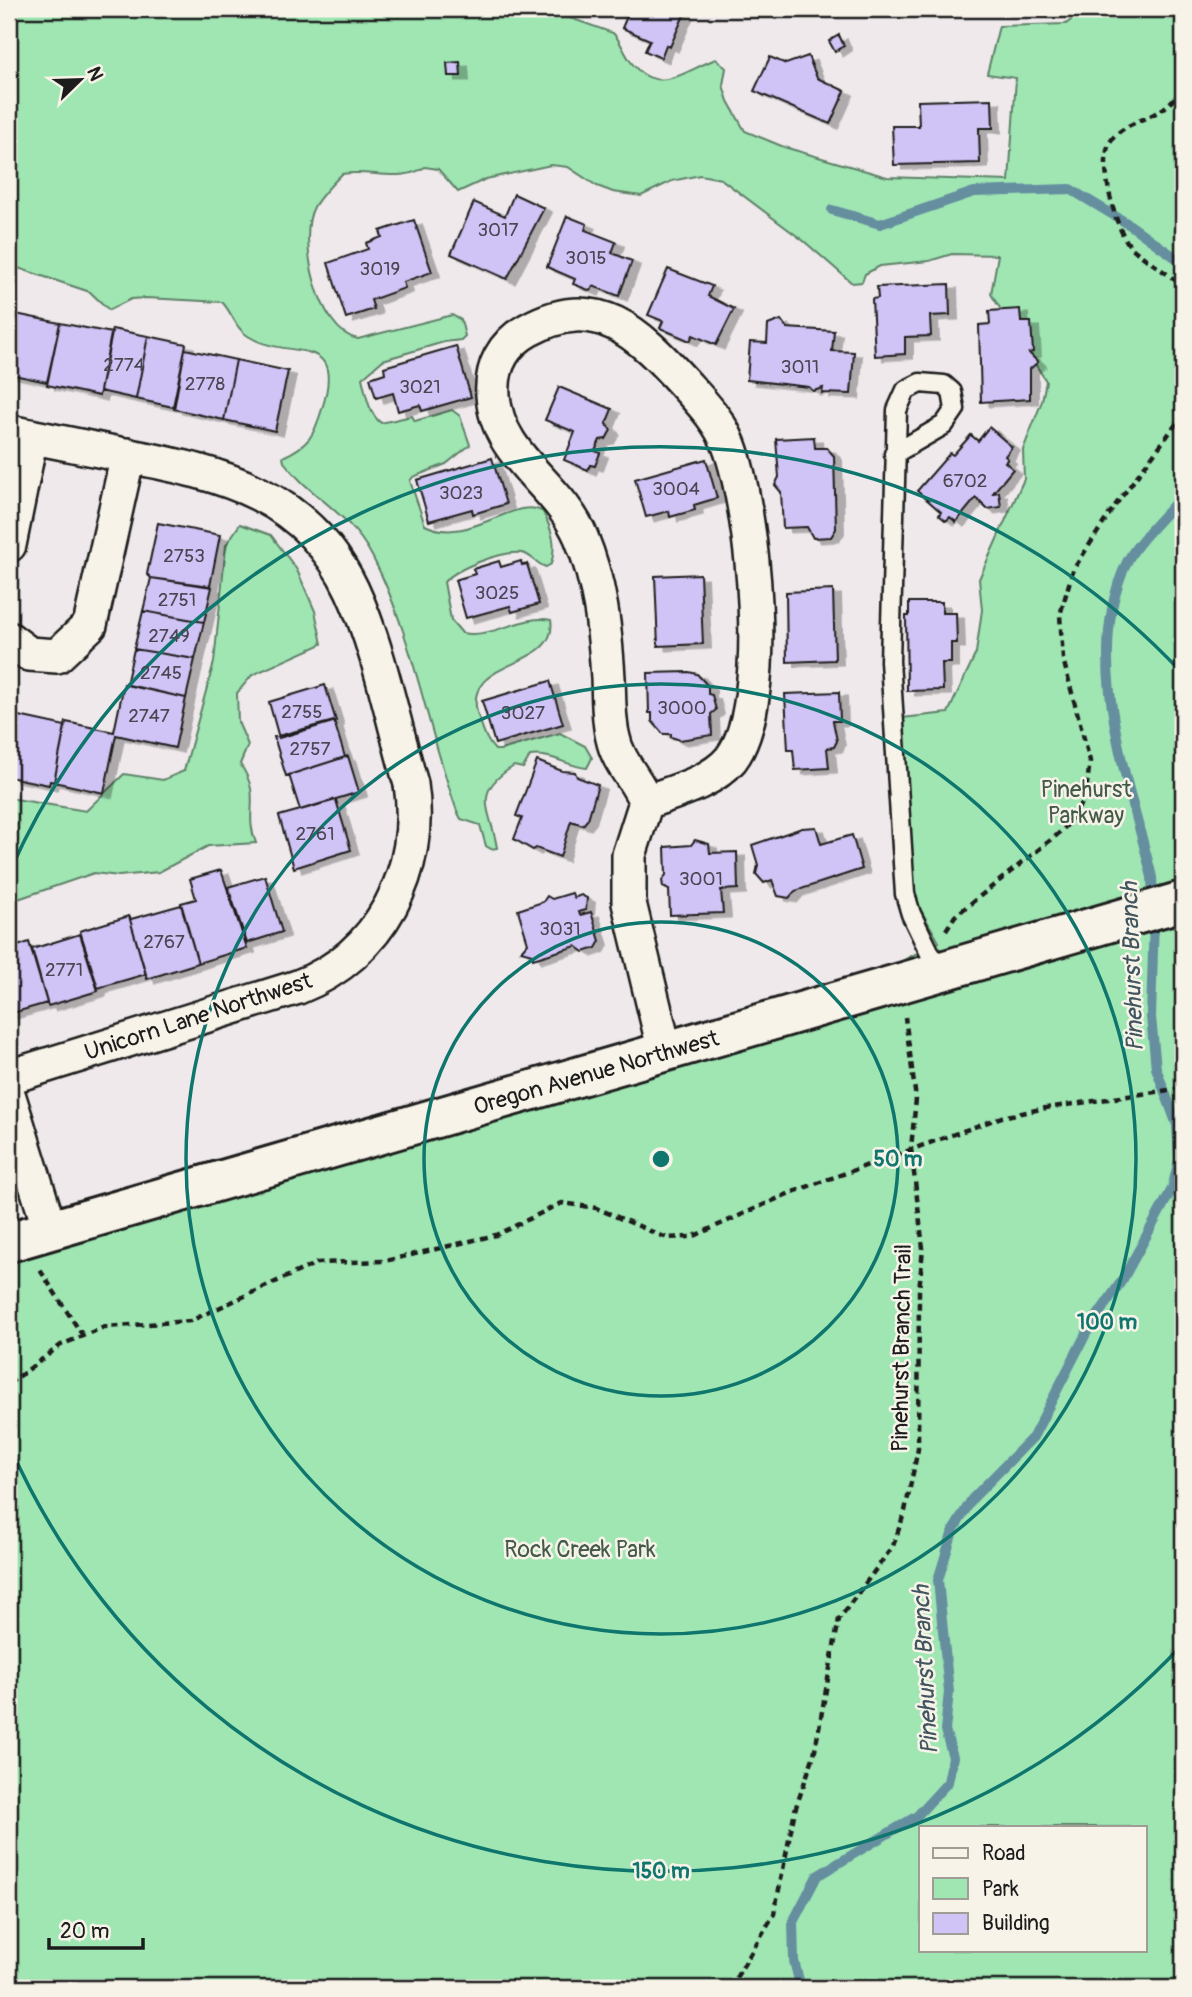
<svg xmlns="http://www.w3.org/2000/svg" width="1192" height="1997" font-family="Pangolin,sans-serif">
<defs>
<filter id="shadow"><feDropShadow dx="8" dy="4.5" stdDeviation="0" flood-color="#0004"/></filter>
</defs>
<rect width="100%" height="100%" fill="#efe9eb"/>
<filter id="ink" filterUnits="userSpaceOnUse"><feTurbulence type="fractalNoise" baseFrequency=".0143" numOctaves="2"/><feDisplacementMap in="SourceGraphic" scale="14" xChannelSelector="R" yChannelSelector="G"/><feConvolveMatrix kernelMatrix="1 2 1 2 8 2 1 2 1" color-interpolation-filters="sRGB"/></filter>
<g filter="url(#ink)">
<path fill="#9fe6b3" stroke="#5e8168" stroke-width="2" fill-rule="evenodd" d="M9 9H545L613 33C621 41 624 53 631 62 657 97 684 71 716 59L726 68 723 85 728 101 745 131 784 147 887 177 1009 181 1016 78 987 74 999 26 1066 24 1085 9H1183V1988H9V1264L103 1232 241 1191 344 1165 425 1136 729 1049 939 942 910 891 907 812 910 810 902 718 948 713 976 653 982 610 979 579 1024 479 1023 450 1042 401 1046 381 991 294 998 255 952 254 929 261 880 266 865 274 862 282 852 283 805 242 721 179 700 175 672 181 641 196 613 192 597 186 568 167 551 165 486 179 458 192 438 169 425 167C402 183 369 169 342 174 335 181 319 198 314 207 297 238 318 332 358 339L452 315 461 320 465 336 461 340 444 342 383 360 362 378C366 393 368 413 381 423L412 416 415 421 452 410 460 416 470 445 446 464 413 477 410 481 425 525C469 547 516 494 543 512 552 530 557 545 551 564L546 567C536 564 532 555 522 553 502 550 456 569 444 582L451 620 462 633C493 639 522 614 551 620 560 672 453 656 480 721 484 732 487 742 495 750H501L560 733 585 746 592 758 587 768C567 766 551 753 530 756L523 768 514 766C470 793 491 809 497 848L491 849 486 846 480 825 461 819 457 811C428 731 411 629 372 556 349 512 310 497 284 462L283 457C309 445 314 436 322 409 347 330 288 362 248 336 235 328 232 312 222 302L146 298 131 299 109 310 90 292 9 265ZM921 1827H1145V1950H921Z
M240 524 271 535 297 570 315 611 322 644 252 675 237 693 238 722 248 745 240 764C263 797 243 812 256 843L208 846 159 872 119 876 94 873 9 902V798L86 811 124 774 163 780 184 771 214 662 226 545Z"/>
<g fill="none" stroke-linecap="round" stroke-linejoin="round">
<path stroke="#658e9f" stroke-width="10" d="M832 210 880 224 974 192 1070 189 1130 225 1183 263
M1153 903 1152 877C1129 782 1082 659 1126 564 1136 542 1167 514 1183 494
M801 1988 794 1961 793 1922 817 1876 917 1816 948 1782 953 1757 945 1730 949 1692 938 1580 953 1531 972 1499 1033 1437 1089 1328 1123 1279 1172 1189 1179 1160 1177 1125 1156 1068 1151 1017 1154 918"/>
</g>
<path fill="#d0c3f5" stroke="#1c1c1c" stroke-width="2" filter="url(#shadow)" d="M630 9H670L684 15 670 47 666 45 661 58 645 51 650 40 622 28Z
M839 35 844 46 835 52 829 41Z
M808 56 817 78 845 91 830 124 754 91 770 57 786 64Z
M460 62 461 76H448L447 63Z
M992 99 993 128H979L980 163 894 165 892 126H919L918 101Z
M514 194 544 208 507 279 451 254 474 202 505 216Z
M567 216 587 224 585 230 616 242 612 253 632 261 619 296 593 286 591 291 573 284 575 279 547 267Z
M414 220 432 272 403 282 405 288 371 300 374 309 346 318 328 263 368 249 366 243 382 237 380 231Z
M668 269 712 286 708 296 734 309 716 345 693 335 690 341 660 328 663 321 648 315Z
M949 284 950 315 930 316 931 336 905 337V354L875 356 872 299 878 298 877 287Z
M1020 309 1021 322H1031L1033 352 1029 353 1038 362 1030 369V399L981 402 979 325 990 324 989 311Z
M11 313 60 323 47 382 9 374Z
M781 320 787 328 834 331 832 351 854 352 851 394 822 393 823 388 813 391 809 387 747 380 750 342 767 343 768 325Z
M60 323 112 333 99 396 47 385Z
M112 329 148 336 136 399 100 391Z
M148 336 186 344 173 407 136 399Z
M456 346 471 397 422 411 420 405 398 411 393 393 376 398 370 378 385 373 384 367Z
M185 349 236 360 224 420 174 409Z
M236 360 288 371 275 431 224 420Z
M559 387 612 409 606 424 611 430 606 439 600 440 595 451 600 453 595 466 590 465 588 470 564 460 575 432 545 420Z
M989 427 1012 447 1005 456 1008 459 1005 462 1013 469 993 493 999 492 1001 507 987 509 976 498 956 522 950 517 946 521 939 515 941 512 917 491 950 453 953 455 971 435 978 441Z
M814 437 815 448H827L834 456 836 529 831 537 813 538 807 527 783 528 781 492 775 485 779 477 776 439Z
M492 458 506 504 473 514 472 509 429 521 417 480Z
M706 459 717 498 694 505 695 510 670 517 669 511 646 517 635 479Z
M158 523 220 535 210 586 151 578 147 574Z
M499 561 501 567 521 561 522 565 527 564 539 604 512 612 510 606 466 618 455 580 475 574 473 569Z
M700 574 703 644 658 646 655 576Z
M151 578 212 587 204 622 143 611Z
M833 590 835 660 787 662 786 592Z
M909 602H942V613H956L957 643H951V663H942L943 690 907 691 906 616H909Z
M143 611 204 622 195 659 134 649Z
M134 649 195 659 186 698 126 685Z
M689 672 697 674 708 686V694L712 695 716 710 711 714 712 735 680 740 671 737V734H663L652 721V713H649L648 673Z
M550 681 563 724 495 744 482 701Z
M124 684 186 698 175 748 116 735 104 793 54 782 66 722 114 732Z
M325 685 336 721 279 738 269 702Z
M839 692 840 721H833L837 741 834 747 827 748 829 768 795 770 793 750H788L785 694Z
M14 715 65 726 54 782 50 781 49 785 9 777V741Z
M9 717 14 718 9 741Z
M334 721 345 757 286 776 274 737Z
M348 756 359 792 300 810 289 775Z
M537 761 562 771 575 772 577 777 598 785 588 819 583 825 571 821 560 857 536 848 533 850 514 839 522 818 516 816Z
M336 800 351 850 294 868 279 816Z
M816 827 821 844 852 835 862 869 795 891 789 898 778 896 772 880 764 883 756 874 758 865 752 845 802 828Z
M695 840 709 844 710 853 737 852 738 889 721 890 723 913 670 915 669 890 663 887 662 880 666 875 665 847 691 845Z
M221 870 247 948 198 963 181 903 196 899 190 879Z
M265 876 282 932 247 943 228 887Z
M572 893 574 898 581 895 587 898 586 910 579 912 580 915 591 912 600 941 596 948 584 952 576 946 533 959 532 954 521 951 528 943 518 910 543 902 547 896 552 899Z
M181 905 198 963 147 979 129 916 131 919Z
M129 916 146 974 98 988 80 931Z
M80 934 98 991 48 1006 32 949Z
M29 942 47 1003 9 1014V949Z"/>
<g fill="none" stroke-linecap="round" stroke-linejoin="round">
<g stroke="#1c1c1c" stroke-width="23">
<path id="service" d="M894 454 944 425 955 409 952 392 944 385 920 383 906 390 897 410 890 661 905 894 911 914 940 974"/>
</g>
<g stroke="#1c1c1c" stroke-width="38">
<path id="minor" d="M9 432C49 440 89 448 129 456 224 474 307 495 352 590 379 648 393 722 411 784 424 870 381 955 298 987L9 1077
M9 545 31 436
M9 639 29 654 57 656 90 625 128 455
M646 802C674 792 711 783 731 759 774 704 753 508 729 445 719 420 701 402 683 382 639 334 597 291 528 330 503 344 491 367 493 395 497 457 559 484 581 537 600 583 605 628 608 678 609 698 608 719 613 738 618 763 637 779 646 802L629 855V903L665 1052
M9 1097 50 1230"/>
</g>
<g stroke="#1c1c1c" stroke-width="44">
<path id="tertiary" d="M9 1242 1183 901"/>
</g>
<path stroke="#1c1c1c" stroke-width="4.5" stroke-dasharray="7 5" stroke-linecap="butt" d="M1183 89C1177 95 1171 103 1164 108 1148 120 1122 123 1110 142 1098 162 1115 232 1132 248 1148 262 1167 272 1183 287
M946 930 955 916 1057 835 1074 818 1086 792 1090 761 1063 659 1060 615 1073 570 1114 507 1183 415
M40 1270 83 1336
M9 1384 61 1345 104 1327 190 1321 317 1263 385 1261 496 1235 562 1203 596 1208 667 1238 692 1237 790 1193 1002 1117 1046 1108 1183 1088
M730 1988 774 1914 795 1810 814 1755 839 1619 893 1546 905 1511 918 1449 919 1291 923 1248 911 1148 916 1099 905 1017"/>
<use href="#service" stroke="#f7f3e8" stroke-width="18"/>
<use href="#minor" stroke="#f7f3e8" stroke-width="33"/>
<use href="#tertiary" stroke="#f7f3e8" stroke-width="38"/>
</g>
</g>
<g fill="none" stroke="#0f766e" stroke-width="3.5">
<circle cx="661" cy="1159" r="237"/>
<circle cx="661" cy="1159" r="475"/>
<path d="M1182 1645A712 712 0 0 1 11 1449M11 869A712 712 0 0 1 1182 673"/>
</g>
<g text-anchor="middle" stroke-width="5" stroke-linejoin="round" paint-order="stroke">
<g font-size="19" fill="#494652">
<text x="498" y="236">3017</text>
<text x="586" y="264">3015</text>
<text x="380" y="275">3019</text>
<text x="124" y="371">2774</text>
<text x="800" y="373">3011</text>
<text x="205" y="390">2778</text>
<text x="420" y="393">3021</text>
<text x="965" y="487">6702</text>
<text x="676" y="495">3004</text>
<text x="461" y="499">3023</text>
<text x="184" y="562">2753</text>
<text x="497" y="599">3025</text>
<text x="177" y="606">2751</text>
<text x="169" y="642">2749</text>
<text x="161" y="679">2745</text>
<text x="682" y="714">3000</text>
<text x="302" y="718">2755</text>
<text x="523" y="719">3027</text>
<text x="149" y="722">2747</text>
<text x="310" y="755">2757</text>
<text x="315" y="840">2761</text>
<text x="701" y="885">3001</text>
<text x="560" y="935">3031</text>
<text x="164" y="948">2767</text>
<text x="64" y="976">2771</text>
</g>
<g font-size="23" fill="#435949" stroke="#f7f3e8">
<text x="1086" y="797">Pinehurst<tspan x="1086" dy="26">Parkway</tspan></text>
<text x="580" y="1557">Rock Creek Park</text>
</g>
<g font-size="23" fill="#1c1c1c" stroke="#f7f3e8">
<text transform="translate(198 1016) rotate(-18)" y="8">Unicorn Lane Northwest</text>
<text transform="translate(596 1072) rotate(-16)" y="8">Oregon Avenue Northwest</text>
<text transform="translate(901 1348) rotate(-89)" y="8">Pinehurst Branch Trail</text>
</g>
<g font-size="24" font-style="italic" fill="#40555e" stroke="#f7f3e8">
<text transform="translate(1132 967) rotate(-92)" y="8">Pinehurst Branch</text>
<text transform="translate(925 1670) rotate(-93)" y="8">Pinehurst Branch</text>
</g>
</g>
<circle cx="661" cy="1159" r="10" fill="#0f766e" stroke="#f7f3e8" stroke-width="3.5"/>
<g font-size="21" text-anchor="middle" font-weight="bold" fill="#0f766e" stroke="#f7f3e8" stroke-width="5" stroke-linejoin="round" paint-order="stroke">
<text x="898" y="1166">50 m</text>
<text x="1107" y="1329">100 m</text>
<text x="661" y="1878">150 m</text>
</g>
<rect width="1192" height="1997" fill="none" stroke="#f7f3e8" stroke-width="35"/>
<rect x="18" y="18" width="1157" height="1962" fill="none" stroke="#1c1c1c" stroke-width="2.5" filter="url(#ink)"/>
<rect x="919" y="1826" width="228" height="126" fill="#f7f3e8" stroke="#9f9d96" stroke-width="2"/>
<rect x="933" y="1848" width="35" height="10" fill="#f7f3e8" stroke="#9f9d96" stroke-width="2"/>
<text x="982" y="1860" font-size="21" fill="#1c1c1c">Road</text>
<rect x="933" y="1878" width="35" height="21" fill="#9fe6b3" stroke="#9f9d96" stroke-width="2"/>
<text x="982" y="1896" font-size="21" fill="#1c1c1c">Park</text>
<rect x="933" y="1913" width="35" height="21" fill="#d0c3f5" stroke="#9f9d96" stroke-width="2"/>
<text x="982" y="1930" font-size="21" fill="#1c1c1c">Building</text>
<g transform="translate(80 80) rotate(67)" stroke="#f7f3e8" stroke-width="5" paint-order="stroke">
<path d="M0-5L12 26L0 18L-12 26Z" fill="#1c1c1c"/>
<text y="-10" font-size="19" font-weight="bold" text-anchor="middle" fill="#1c1c1c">N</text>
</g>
<path d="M49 1938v10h94v-10" fill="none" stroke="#1c1c1c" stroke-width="3.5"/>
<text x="60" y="1938" font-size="21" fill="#1c1c1c" stroke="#f7f3e8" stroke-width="5" paint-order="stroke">20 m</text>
</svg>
